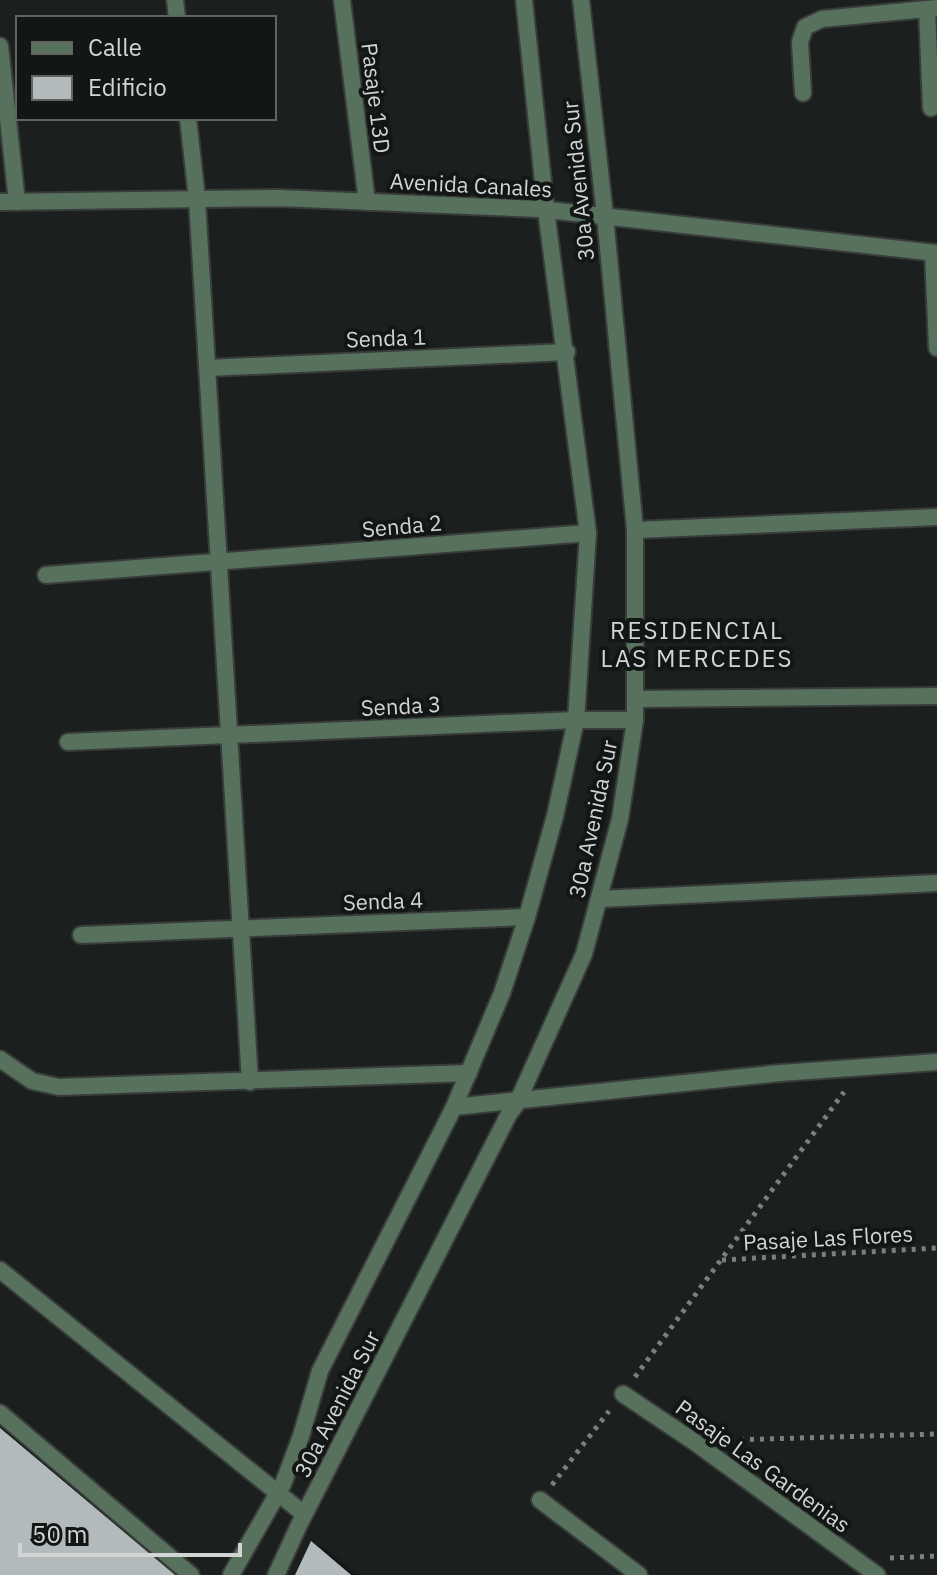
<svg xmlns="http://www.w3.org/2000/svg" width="937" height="1575" font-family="'IBM Plex Sans',sans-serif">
<defs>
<filter id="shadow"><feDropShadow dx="9" dy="5" stdDeviation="2" flood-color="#0009"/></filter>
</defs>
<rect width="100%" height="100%" fill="#1b201f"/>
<path fill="#b3babb" filter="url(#shadow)" d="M0 1428 175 1575H0Z
M311 1541 351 1575H295Z"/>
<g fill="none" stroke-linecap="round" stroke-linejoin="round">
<g stroke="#383d3c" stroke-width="20">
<path id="minor" d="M175 0 177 18
M342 0 367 202
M927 9 931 108
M0 46 17 202
M803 93 800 42 805 27 822 19 937 8
M188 118 197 199 250 1082
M933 253 937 348
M207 368 567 352
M635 530 937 517
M46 575 588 533
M635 699 937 696
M68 742 576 720H635
M600 899 937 883
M81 935 527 917
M0 1059 32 1081 59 1087 469 1073
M454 1107 780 1073 937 1062
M0 1270 304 1514
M623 1394 693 1441 877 1575
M0 1413 191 1575
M540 1500 639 1575"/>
</g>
<g stroke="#383d3c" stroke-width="20">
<path id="tertiary" d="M0 202 279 198 539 209 937 253
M231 1575 283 1484 301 1436 320 1371 454 1107 502 993 527 917 555 816 576 720 588 533 546 210 524 0
M276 1575 300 1523 509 1114 517 1103 584 954 620 819 635 720V530L605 216 581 0"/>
</g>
<path stroke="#7b7f7e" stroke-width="5" stroke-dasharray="4 6" stroke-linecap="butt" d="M722 1260 937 1248
M635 1377 844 1092
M730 1440 937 1434
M552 1485 609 1411
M890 1558 937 1556"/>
<use href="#minor" stroke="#57715d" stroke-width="16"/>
<use href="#tertiary" stroke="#57715d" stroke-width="16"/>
</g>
<g text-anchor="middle" stroke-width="8" stroke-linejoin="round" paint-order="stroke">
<g font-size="22" fill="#d2d5d4" stroke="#121716">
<text transform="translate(376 98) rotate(83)" y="8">Pasaje 13D</text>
<text transform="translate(578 181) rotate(-96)" y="8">30a Avenida Sur</text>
<text transform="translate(471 185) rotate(3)" y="8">Avenida Canales</text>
<text transform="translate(386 338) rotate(-2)" y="8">Senda 1</text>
<text transform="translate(402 526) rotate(-5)" y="8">Senda 2</text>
<text transform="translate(401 706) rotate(-3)" y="8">Senda 3</text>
<text transform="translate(593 819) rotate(-78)" y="8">30a Avenida Sur</text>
<text transform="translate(383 901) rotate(-2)" y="8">Senda 4</text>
<text transform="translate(828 1238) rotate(-3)" y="8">Pasaje Las Flores</text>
<text transform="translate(337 1404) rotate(-63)" y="8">30a Avenida Sur</text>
<text transform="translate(763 1466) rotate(36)" y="8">Pasaje Las Gardenias</text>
</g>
<g font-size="24" letter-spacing="2" fill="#d2d5d4" stroke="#121716">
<text x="697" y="639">RESIDENCIAL<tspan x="697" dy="28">LAS MERCEDES</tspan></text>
</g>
</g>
<rect x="16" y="16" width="260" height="104" fill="#121716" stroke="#5f6362" stroke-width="2"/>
<rect x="32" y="42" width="40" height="12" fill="#57715d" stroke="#5f6362" stroke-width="2"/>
<text x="88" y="56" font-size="24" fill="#d2d5d4">Calle</text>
<rect x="32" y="76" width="40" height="24" fill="#b3babb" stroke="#5f6362" stroke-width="2"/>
<text x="88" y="96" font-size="24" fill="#d2d5d4">Edificio</text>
<path d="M20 1543v12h220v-12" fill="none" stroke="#d2d5d4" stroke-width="4"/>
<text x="32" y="1543" font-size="24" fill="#d2d5d4" stroke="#121716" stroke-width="6" paint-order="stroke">50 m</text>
</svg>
